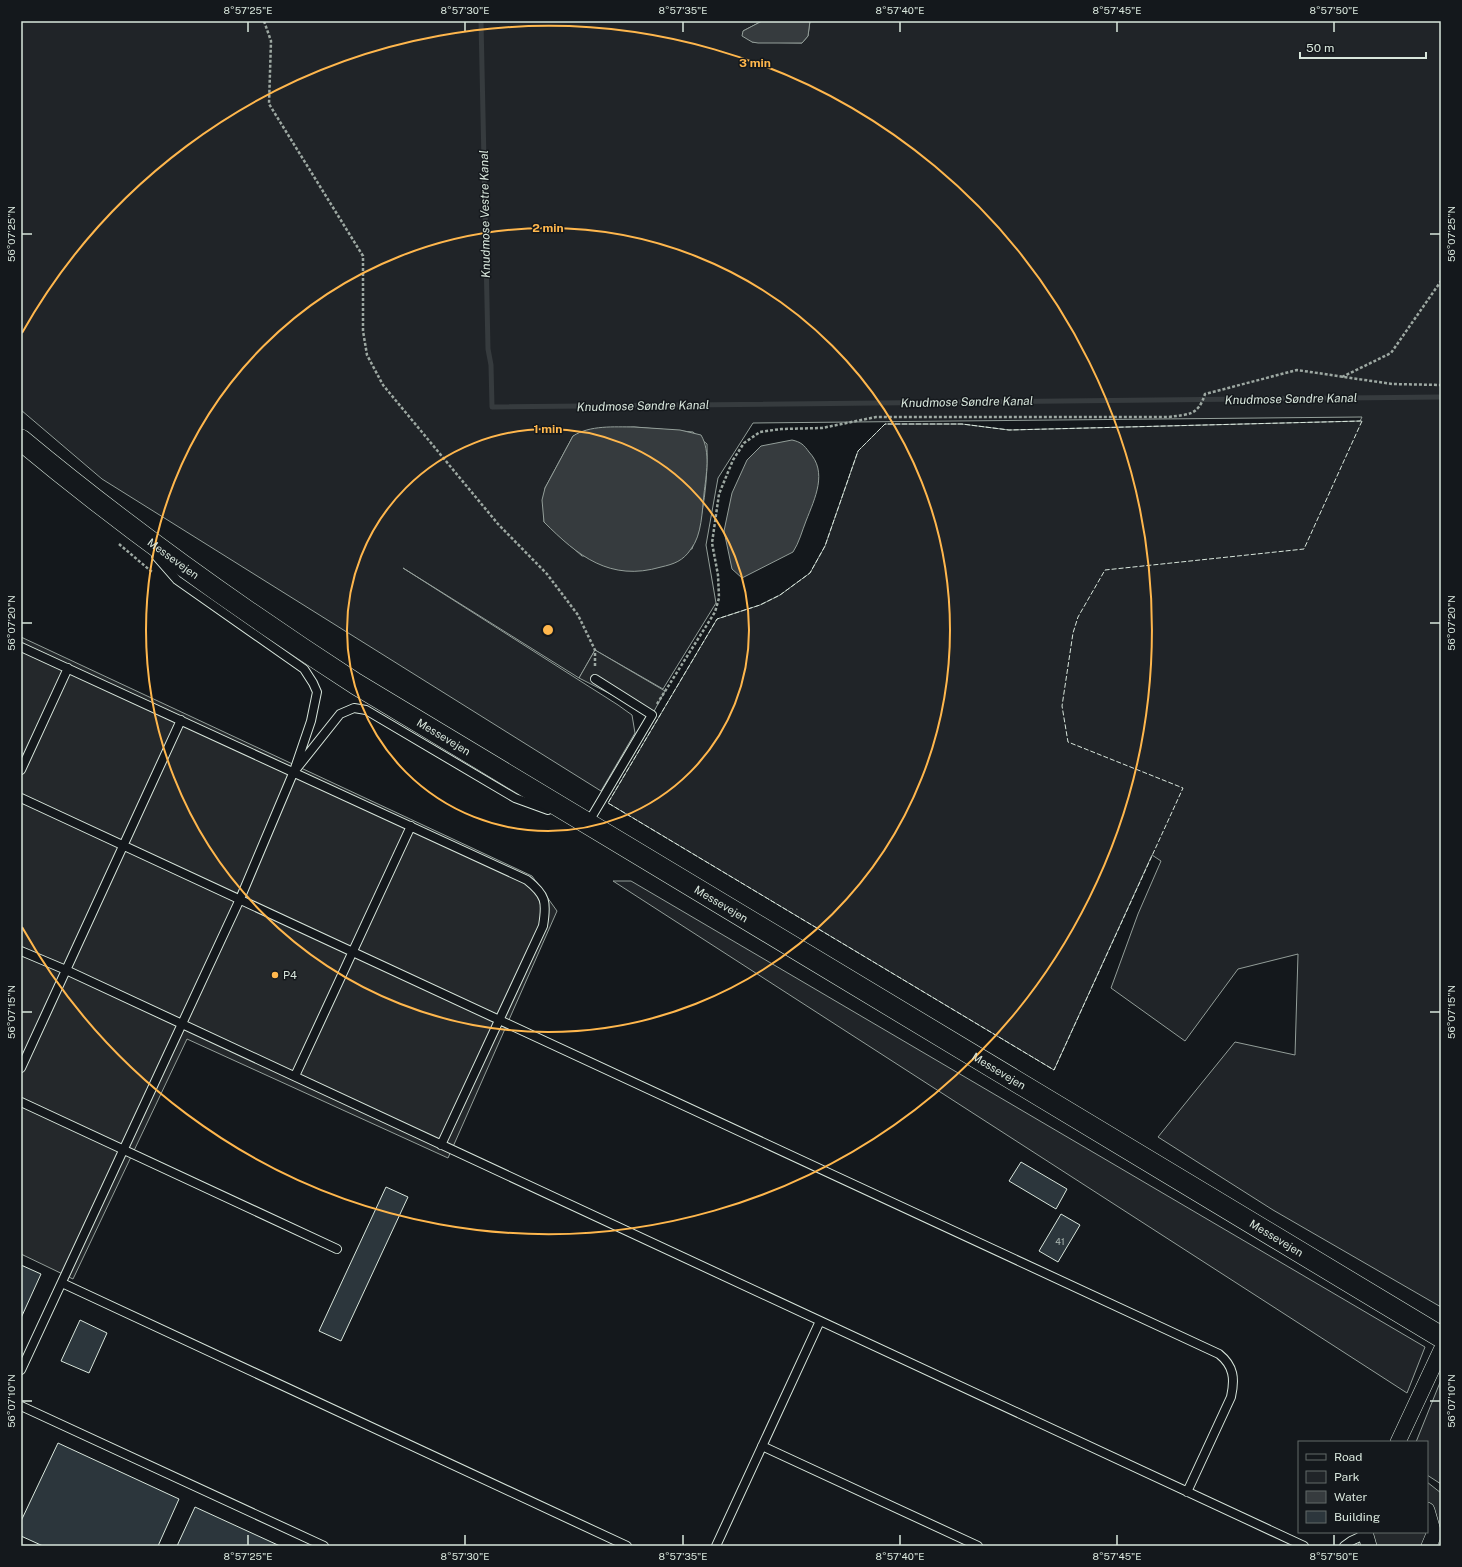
<svg xmlns="http://www.w3.org/2000/svg" width="1462" height="1567" font-family="'Public Sans',sans-serif">
<rect width="100%" height="100%" fill="#14181c"/>
<path fill="#202428" stroke="#939e99" fill-rule="evenodd" d="M21 21H762L743 31 752 42 802 43 808 36 810 21H1441V1307L1273 1210 1158 1137 1235 1042 1295 1055 1298 954 1238 969 1185 1041 1111 988 1138 914 1161 861 1152 855 1054 1070 608 803 717 619 760 605 780 595 810 573 825 546 858 451 885 424H962L1009 430 1360 421 1362 417 753 423 718 478 706 545 716 603 663 689 595 650 579 678 403 568 618 705 632 715 635 733 601 791 102 479 21 410ZM634 427 693 432 707 444C708 479 704 516 692 549L582 556 544 522 545 488 573 436 602 428Z
M613 881H631L1425 1347 1407 1393Z
M1441 1380V1484L1427 1475V1442H1416Z"/>
<path fill="#24282b" stroke="#939e99" d="M21 637 532 876 557 911 448 1158 187 1039 73 1279 21 1254Z
M595 650 665 691 652 715 579 678Z
M1427 1482 1441 1493V1546H1358L1363 1532H1427Z"/>
<path fill="#363b3e" stroke="#939e99" d="M762 21H810L808 36 802 43H758L752 42 742 36 743 31Z
M634 427 680 430 701 435C711 452 706 475 704 494 702 511 702 535 691 549 683 561 674 564 661 567 610 582 578 556 544 522L542 500 545 488 573 436C590 425 614 427 634 427Z
M792 440C801 442 804 445 809 452 828 472 815 498 806 521 802 531 799 543 793 552L742 578 732 569 724 531 732 493 747 460 761 446Z"/>
<g fill="none" stroke-linecap="round" stroke-linejoin="round">
<path stroke="#363b3e" stroke-width="5" d="M481 21 488 349 491 365 492 407 1441 397"/>
</g>
<path fill="#2c363c" stroke="#d8e6dc" d="M1021 1162 1067 1189 1056 1209 1009 1181Z
M386 1187 408 1197 341 1341 319 1331Z
M1061 1214 1080 1225 1058 1262 1039 1251Z
M21 1265 41 1274 21 1318Z
M80 1320 107 1333 89 1373 61 1361Z
M58 1443 179 1499 158 1546H43L21 1536V1521Z
M195 1507 280 1546H177Z"/>
<g fill="none" stroke-linecap="round" stroke-linejoin="round">
<g stroke="#d8e6dc" stroke-width="10">
<path id="lane" d="M21 647 527 880C546 895 547 902 543 926L441 1145
M297 768 340 714 354 708 366 710 515 798 548 810
M21 770 68 668
M21 798 1219 1354C1234 1366 1235 1379 1231 1397L1187 1492
M588 823 652 715 595 679
M21 951 66 970 1304 1546
M21 1068 181 720
M295 1076 411 826
M21 1102 337 1249
M62 1283 627 1546
M21 1370 240 899 294 771 311 721 317 692 313 683 304 669 177 580 156 556
M21 1406 324 1546
M762 1446 978 1546
M716 1546 820 1321
M1344 1546 1351 1541 1364 1535"/>
</g>
<g stroke="#d8e6dc" stroke-width="16">
<path id="street" d="M1398 1442 1441 1350
M1427 1510 1434 1534 1429 1546
M1365 1532 1369 1546"/>
</g>
<g stroke="#d8e6dc" stroke-width="22">
<g id="secondary">
<path id="s1" d="M21 440C128 529 240 609 356 684L1441 1337"/>
</g>
</g>
<path stroke="#9da8a2" stroke-width="2.5" stroke-dasharray="3 2" stroke-linecap="butt" d="M264 21 271 41 269 104 363 256V331L367 355 383 385 498 524 547 574 578 615 595 650V667
M1342 377 1391 353 1441 281
M119 544 152 572
M657 704 715 612 719 598 718 575 712 543 719 494 733 460 744 443 760 432 781 429 822 428 876 417H1169C1189 414 1198 416 1205 394L1297 370 1392 384 1441 385"/>
<use href="#lane" stroke="#14181c" stroke-width="8"/>
<use href="#street" stroke="#14181c" stroke-width="15"/>
<use href="#secondary" stroke="#14181c" stroke-width="21"/>
<path stroke="#d8e6dc" stroke-width="1" stroke-dasharray="5 2" stroke-linecap="butt" d="M1362 421 1304 549 1105 570 1078 617 1073 633 1062 706 1068 742 1183 788 1054 1070 608 803 717 619 760 605 780 595 810 573 825 546 858 451 885 424H962L1009 430Z"/>
</g>
<path fill="none" stroke="#d8e6dc" stroke-width="1.5" d="M248 22V32M465 22V32M683 22V32M900 22V32M1117 22V32M1334 22V32M22 234H32M1430 234H1440M22 623H32M1430 623H1440M22 1012H32M1430 1012H1440M22 1401H32M1430 1401H1440M248 1535V1545M465 1535V1545M683 1535V1545M900 1535V1545M1117 1535V1545M1334 1535V1545"/>
<g fill="none" stroke="#ffb74d" stroke-width="2">
<circle cx="548" cy="630" r="201"/>
<circle cx="548" cy="630" r="402"/>
<path d="M22 333A604 604 0 1 1 22 927"/>
</g>
<circle fill="#ffb74d" stroke="#14181c" stroke-width="1.5" cx="275" cy="975" r="4"/>
<g text-anchor="middle" stroke-width="3" stroke-linejoin="round" paint-order="stroke">
<g font-size="9" fill="#adbab4">
<text x="1060" y="1245">41</text>
</g>
<g font-size="11" fill="#d8e6dc" stroke="#14181c">
<text dy="4" stroke="none"><textPath href="#s1" startOffset="193">Messevejen</textPath></text>
<text dy="4" stroke="none"><textPath href="#s1" startOffset="517">Messevejen</textPath></text>
<text dy="4" stroke="none"><textPath href="#s1" startOffset="841">Messevejen</textPath></text>
<text dy="4" stroke="none"><textPath href="#s1" startOffset="1165">Messevejen</textPath></text>
<text dy="4" stroke="none"><textPath href="#s1" startOffset="1489">Messevejen</textPath></text>
</g>
<g font-size="11" fill="#d8e6dc" stroke="#14181c" text-anchor="start">
<text x="283" y="979">P4</text>
</g>
<g font-size="12" font-style="italic" fill="#d8e6dc" stroke="#14181c">
<text transform="translate(485 214) rotate(-91)" y="4">Knudmose Vestre Kanal</text>
<text transform="translate(1291 399) rotate(-1)" y="4">Knudmose Søndre Kanal</text>
<text transform="translate(967 402) rotate(-1)" y="4">Knudmose Søndre Kanal</text>
<text transform="translate(643 406) rotate(-1)" y="4">Knudmose Søndre Kanal</text>
</g>
</g>
<circle cx="548" cy="630" r="6" fill="#ffb74d" stroke="#14181c" stroke-width="2"/>
<g font-size="12" text-anchor="middle" font-weight="bold" fill="#ffb74d" stroke="#14181c" stroke-width="3" stroke-linejoin="round" paint-order="stroke">
<text x="755" y="67">3 min</text>
<text x="548" y="232">2 min</text>
<text x="548" y="433">1 min</text>
</g>
<rect width="1462" height="1567" fill="none" stroke="#14181c" stroke-width="44"/>
<rect x="1298" y="1441" width="130" height="92" fill="#14181c" stroke="#626a69"/>
<rect x="1306" y="1454" width="20" height="6" fill="#14181c" stroke="#626a69"/>
<text x="1334" y="1461" font-size="12" fill="#d8e6dc">Road</text>
<rect x="1306" y="1471" width="20" height="12" fill="#202428" stroke="#626a69"/>
<text x="1334" y="1481" font-size="12" fill="#d8e6dc">Park</text>
<rect x="1306" y="1491" width="20" height="12" fill="#363b3e" stroke="#626a69"/>
<text x="1334" y="1501" font-size="12" fill="#d8e6dc">Water</text>
<rect x="1306" y="1511" width="20" height="12" fill="#2c363c" stroke="#626a69"/>
<text x="1334" y="1521" font-size="12" fill="#d8e6dc">Building</text>
<path d="M1300 52v6h126v-6" fill="none" stroke="#d8e6dc" stroke-width="2"/>
<text x="1306" y="52" font-size="12" fill="#d8e6dc" stroke="#14181c" stroke-width="3" paint-order="stroke">50 m</text>
<rect x="22" y="22" width="1418" height="1523" fill="none" stroke="#d8e6dc" stroke-width="1.5"/>
<g font-size="10" text-anchor="middle" fill="#d8e6dc">
<text x="248" y="14">8°57'25"E</text>
<text x="465" y="14">8°57'30"E</text>
<text x="683" y="14">8°57'35"E</text>
<text x="900" y="14">8°57'40"E</text>
<text x="1117" y="14">8°57'45"E</text>
<text x="1334" y="14">8°57'50"E</text>
<text transform="translate(11 234) rotate(-90)" y="4">56°07'25"N</text>
<text transform="translate(1451 234) rotate(-90)" y="4">56°07'25"N</text>
<text transform="translate(11 623) rotate(-90)" y="4">56°07'20"N</text>
<text transform="translate(1451 623) rotate(-90)" y="4">56°07'20"N</text>
<text transform="translate(11 1012) rotate(-90)" y="4">56°07'15"N</text>
<text transform="translate(1451 1012) rotate(-90)" y="4">56°07'15"N</text>
<text transform="translate(11 1401) rotate(-90)" y="4">56°07'10"N</text>
<text transform="translate(1451 1401) rotate(-90)" y="4">56°07'10"N</text>
<text x="248" y="1560">8°57'25"E</text>
<text x="465" y="1560">8°57'30"E</text>
<text x="683" y="1560">8°57'35"E</text>
<text x="900" y="1560">8°57'40"E</text>
<text x="1117" y="1560">8°57'45"E</text>
<text x="1334" y="1560">8°57'50"E</text>
</g>
</svg>
